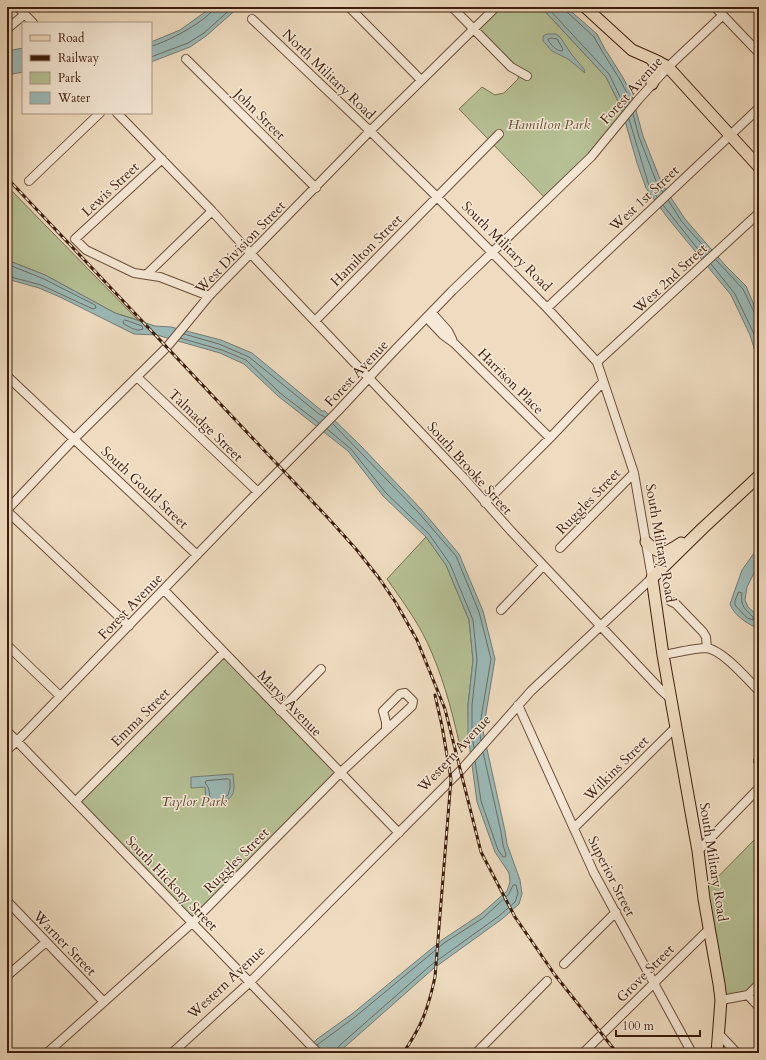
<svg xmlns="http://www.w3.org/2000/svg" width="766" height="1060" font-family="Cardo,serif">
<rect width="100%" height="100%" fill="#efdcc0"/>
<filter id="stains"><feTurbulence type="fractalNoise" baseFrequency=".005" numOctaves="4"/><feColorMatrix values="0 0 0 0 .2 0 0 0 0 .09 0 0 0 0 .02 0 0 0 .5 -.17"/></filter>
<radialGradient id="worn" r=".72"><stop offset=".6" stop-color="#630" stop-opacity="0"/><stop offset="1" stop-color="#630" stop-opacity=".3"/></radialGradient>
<path fill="#b6c195" stroke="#7a6f50" d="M496 7H541L606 77 621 107 624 116 547 200 459 109 482 87 495 95 504 93 518 79 519 72 474 28Z
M7 186 138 320 115 313 45 275 7 260Z
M426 537 446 565 469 620 473 660 468 705 469 745 459 742C451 707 442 674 427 642 416 619 401 599 387 579Z
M224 652 340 773 192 923 76 801Z
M759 835V984L748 995 721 1000 703 892Z"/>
<path fill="#9bbab8" stroke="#757b73" d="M212 7H239L206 36 190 47 151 62V42L180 30Z
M541 7H566L597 34 605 49 622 76 631 92 643 136 662 184 685 219 725 265 746 286 759 317V364L750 335 731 295 667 217 646 188 637 163 621 107 606 77Z
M547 34H556L560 37 572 55 584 69 585 73 568 59 552 51 543 41V36Z
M23 48V72L7 75V51Z
M7 260 45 275 115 313 155 326 171 327 221 340 252 353 322 411H325L360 445 421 509 459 554 483 611 495 659 483 731 505 831 507 844 520 880 522 894 519 904 502 919 434 968 338 1053H304L317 1039 352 1014 442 940 481 914 507 891 510 882 509 873 495 852 477 802 468 735V705L473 660 469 620 446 565 426 537 383 496 348 451 278 396 244 364 220 353 157 335 134 334 60 297 39 288 7 279Z
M759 546V563L747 587 745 600 748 607 759 617V629C748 624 734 616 730 604L742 570Z
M233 774C234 787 237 795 224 802 220 805 216 806 212 806L206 802 205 787 191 788V777Z"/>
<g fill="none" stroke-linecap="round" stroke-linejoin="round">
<path stroke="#6c6c62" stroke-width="1" d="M547 7 609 74 625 107
M564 7 566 11 594 37 602 51 619 78 627 93 630 102
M551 38 557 39 563 49 562 51C556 51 551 45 548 40Z
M151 46C162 45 213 18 214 7
M151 57 188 43 204 33 233 7
M633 114 639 137 658 186 663 192
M629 119 649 186 657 197
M668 200 682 222 709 252
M663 205 704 257
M716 260 743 289 754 312 759 315
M7 264 44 279 95 305 96 308 93 309 41 285 7 276
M711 264 735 294 754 334 759 349
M125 320 142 326 143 329C136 332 130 327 124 324L123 322Z
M184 334 219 344 249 357 319 414 325 417
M180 338 222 350 246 360 280 393 319 423
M333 424 418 512 456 556 479 612 491 659 479 730 481 740
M327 429 351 449 386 493 429 534 450 564 473 620 477 660 472 705V735L474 748
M739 592 742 593C740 606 745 609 753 617V620L747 618 735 605V601Z
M475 761 481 801 498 850 503 857H505L506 855 503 845 501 832 483 752
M228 779 230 780V788L228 795 217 802H212C208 796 211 788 205 783L206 781Z
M317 1045 355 1017 444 943 483 918 509 894 513 885H516L518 893 515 902 499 916 431 965 340 1045 336 1050 335 1053"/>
<g stroke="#6a4d39" stroke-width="10">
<path id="minor" d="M18 7 33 23
M349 7 421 80
M452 7 511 67 527 76
M715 7 759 53
M7 29 25 14
M186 59 316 188
M117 113 212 211 251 254 463 477 511 531 661 690 671 699
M162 159 75 239 86 250 134 273 160 277 209 296
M29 181 100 113
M147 274 212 211
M547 308 759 108
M432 313 448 331 452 339
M427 318 443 335 454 343 550 438
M315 321 499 134
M597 362 759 213
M7 376 197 555
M137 377 258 492
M485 503 550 438 603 382
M7 510 74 439 167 347 209 296 370 131 496 7
M7 511 129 626
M560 548 634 473
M164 590 399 833
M670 601 676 604 703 632 706 637 707 648
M501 610 543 566
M7 645 60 696
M663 655C675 653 695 648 706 648 722 649 748 680 759 691
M518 705 594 873 692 1053
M280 711 321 669
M7 731 318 1053
M7 750 22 736 247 503 338 411 392 353 452 291 591 157 638 100 668 67 723 15
M758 761 759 762
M76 801 224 652
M574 828 676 727
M698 851 756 791
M7 901 104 1002
M564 964 616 912
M7 976 46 942
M748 995 759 1007
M721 1000 748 995 759 984
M719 1034 737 1053
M47 1053 192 923 340 773 412 706 413 701 405 693 400 694 383 711 386 722V730
M172 1053 250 982 461 770 531 691 652 578 634 473 597 362 547 308 431 191 370 131 252 19
M476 1053 547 981
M583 1053 709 929"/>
</g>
<g stroke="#3d1d0c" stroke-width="13">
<path id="major" d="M585 7 632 50 657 61 668 67 759 167
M650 58C659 66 656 74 652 84
M646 542C660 556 665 554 681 543
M717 1053 721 1000 719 984 704 899 698 851 663 655 652 578 703 528 759 476"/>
</g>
<use href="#minor" stroke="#f5e8d6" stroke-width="8"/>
<use href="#major" stroke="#efdcc0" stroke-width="11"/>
<g stroke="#3d1d0c" stroke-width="3">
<path id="rail" d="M7 178 329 519 356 549 379 578 396 603 417 640 445 709 481 852 515 917 555 975 617 1053
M403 1053C422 1026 428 1009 435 977L451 779 442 726 435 695"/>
</g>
<use href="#rail" stroke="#f5e8d6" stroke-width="1.5" stroke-dasharray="4.5" stroke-linecap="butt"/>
</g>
<g text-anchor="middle" stroke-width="3" stroke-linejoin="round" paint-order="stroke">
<g font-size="14" fill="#3d1d0c" stroke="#f5e8d6">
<text transform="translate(329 74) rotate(44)" y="5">North Military Road</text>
<text transform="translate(631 90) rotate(-48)" y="5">Forest Avenue</text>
<text transform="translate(260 114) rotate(45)" y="5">John Street</text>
<text transform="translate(110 189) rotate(-43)" y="5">Lewis Street</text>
<text transform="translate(644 198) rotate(-43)" y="5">West 1st Street</text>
<text transform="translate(507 246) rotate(45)" y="5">South Military Road</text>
<text transform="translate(240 247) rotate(-46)" y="5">West Division Street</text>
<text transform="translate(366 250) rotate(-45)" y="5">Hamilton Street</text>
<text transform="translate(670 278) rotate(-43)" y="5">West 2nd Street</text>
<text transform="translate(356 373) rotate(-47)" y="5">Forest Avenue</text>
<text transform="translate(511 381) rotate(45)" y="5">Harrison Place</text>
<text transform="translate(206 425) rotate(44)" y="5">Talmadge Street</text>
<text transform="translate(470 468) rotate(48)" y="5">South Brooke Street</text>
<text transform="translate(145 487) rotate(43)" y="5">South Gould Street</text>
<text transform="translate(588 501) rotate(-46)" y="5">Ruggles Street</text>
<text transform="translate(661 543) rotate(80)" y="5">South Military Road</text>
<text transform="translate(130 606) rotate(-46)" y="5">Forest Avenue</text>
<text transform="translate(290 703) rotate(46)" y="5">Marys Avenue</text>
<text transform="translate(140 717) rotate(-45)" y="5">Emma Street</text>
<text transform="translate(454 753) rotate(-47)" y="5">Western Avenue</text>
<text transform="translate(616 768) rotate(-45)" y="5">Wilkins Street</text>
<text transform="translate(236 860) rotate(-45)" y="5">Ruggles Street</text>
<text transform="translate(714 862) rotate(81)" y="5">South Military Road</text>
<text transform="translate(612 876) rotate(63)" y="5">Superior Street</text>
<text transform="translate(172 883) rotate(46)" y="5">South Hickory Street</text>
<text transform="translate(65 943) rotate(46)" y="5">Warner Street</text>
<text transform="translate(645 973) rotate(-45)" y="5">Grove Street</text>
<text transform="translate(226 982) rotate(-43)" y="5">Western Avenue</text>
</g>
<g font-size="14" font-style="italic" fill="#614e35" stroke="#f5e8d6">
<text x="549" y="129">Hamilton Park</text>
<text x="194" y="806">Taylor Park</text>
</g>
</g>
<rect width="766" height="1060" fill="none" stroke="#efdcc0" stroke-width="24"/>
<rect x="8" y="8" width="750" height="1044" fill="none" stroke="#3d1d0c" stroke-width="2"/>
<rect x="12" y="12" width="742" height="1036" fill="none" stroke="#3d1d0c"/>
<rect x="22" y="22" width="130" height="92" fill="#f5e8d6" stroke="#ab9785"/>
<rect x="30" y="35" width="20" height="6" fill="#efdcc0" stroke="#ab9785"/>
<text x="58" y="42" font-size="12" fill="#3d1d0c">Road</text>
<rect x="30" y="55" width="20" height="6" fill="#3d1d0c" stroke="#ab9785"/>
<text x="58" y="62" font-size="12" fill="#3d1d0c">Railway</text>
<rect x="30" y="72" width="20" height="12" fill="#b6c195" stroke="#ab9785"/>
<text x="58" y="82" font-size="12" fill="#3d1d0c">Park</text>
<rect x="30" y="92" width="20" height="12" fill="#9bbab8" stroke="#ab9785"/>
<text x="58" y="102" font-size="12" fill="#3d1d0c">Water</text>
<path d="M616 1030v6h84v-6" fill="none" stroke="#3d1d0c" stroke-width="2"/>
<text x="622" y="1030" font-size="12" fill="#3d1d0c" stroke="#f5e8d6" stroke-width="3" paint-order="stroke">100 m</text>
<rect width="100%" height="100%" filter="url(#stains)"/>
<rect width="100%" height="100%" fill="url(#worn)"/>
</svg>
